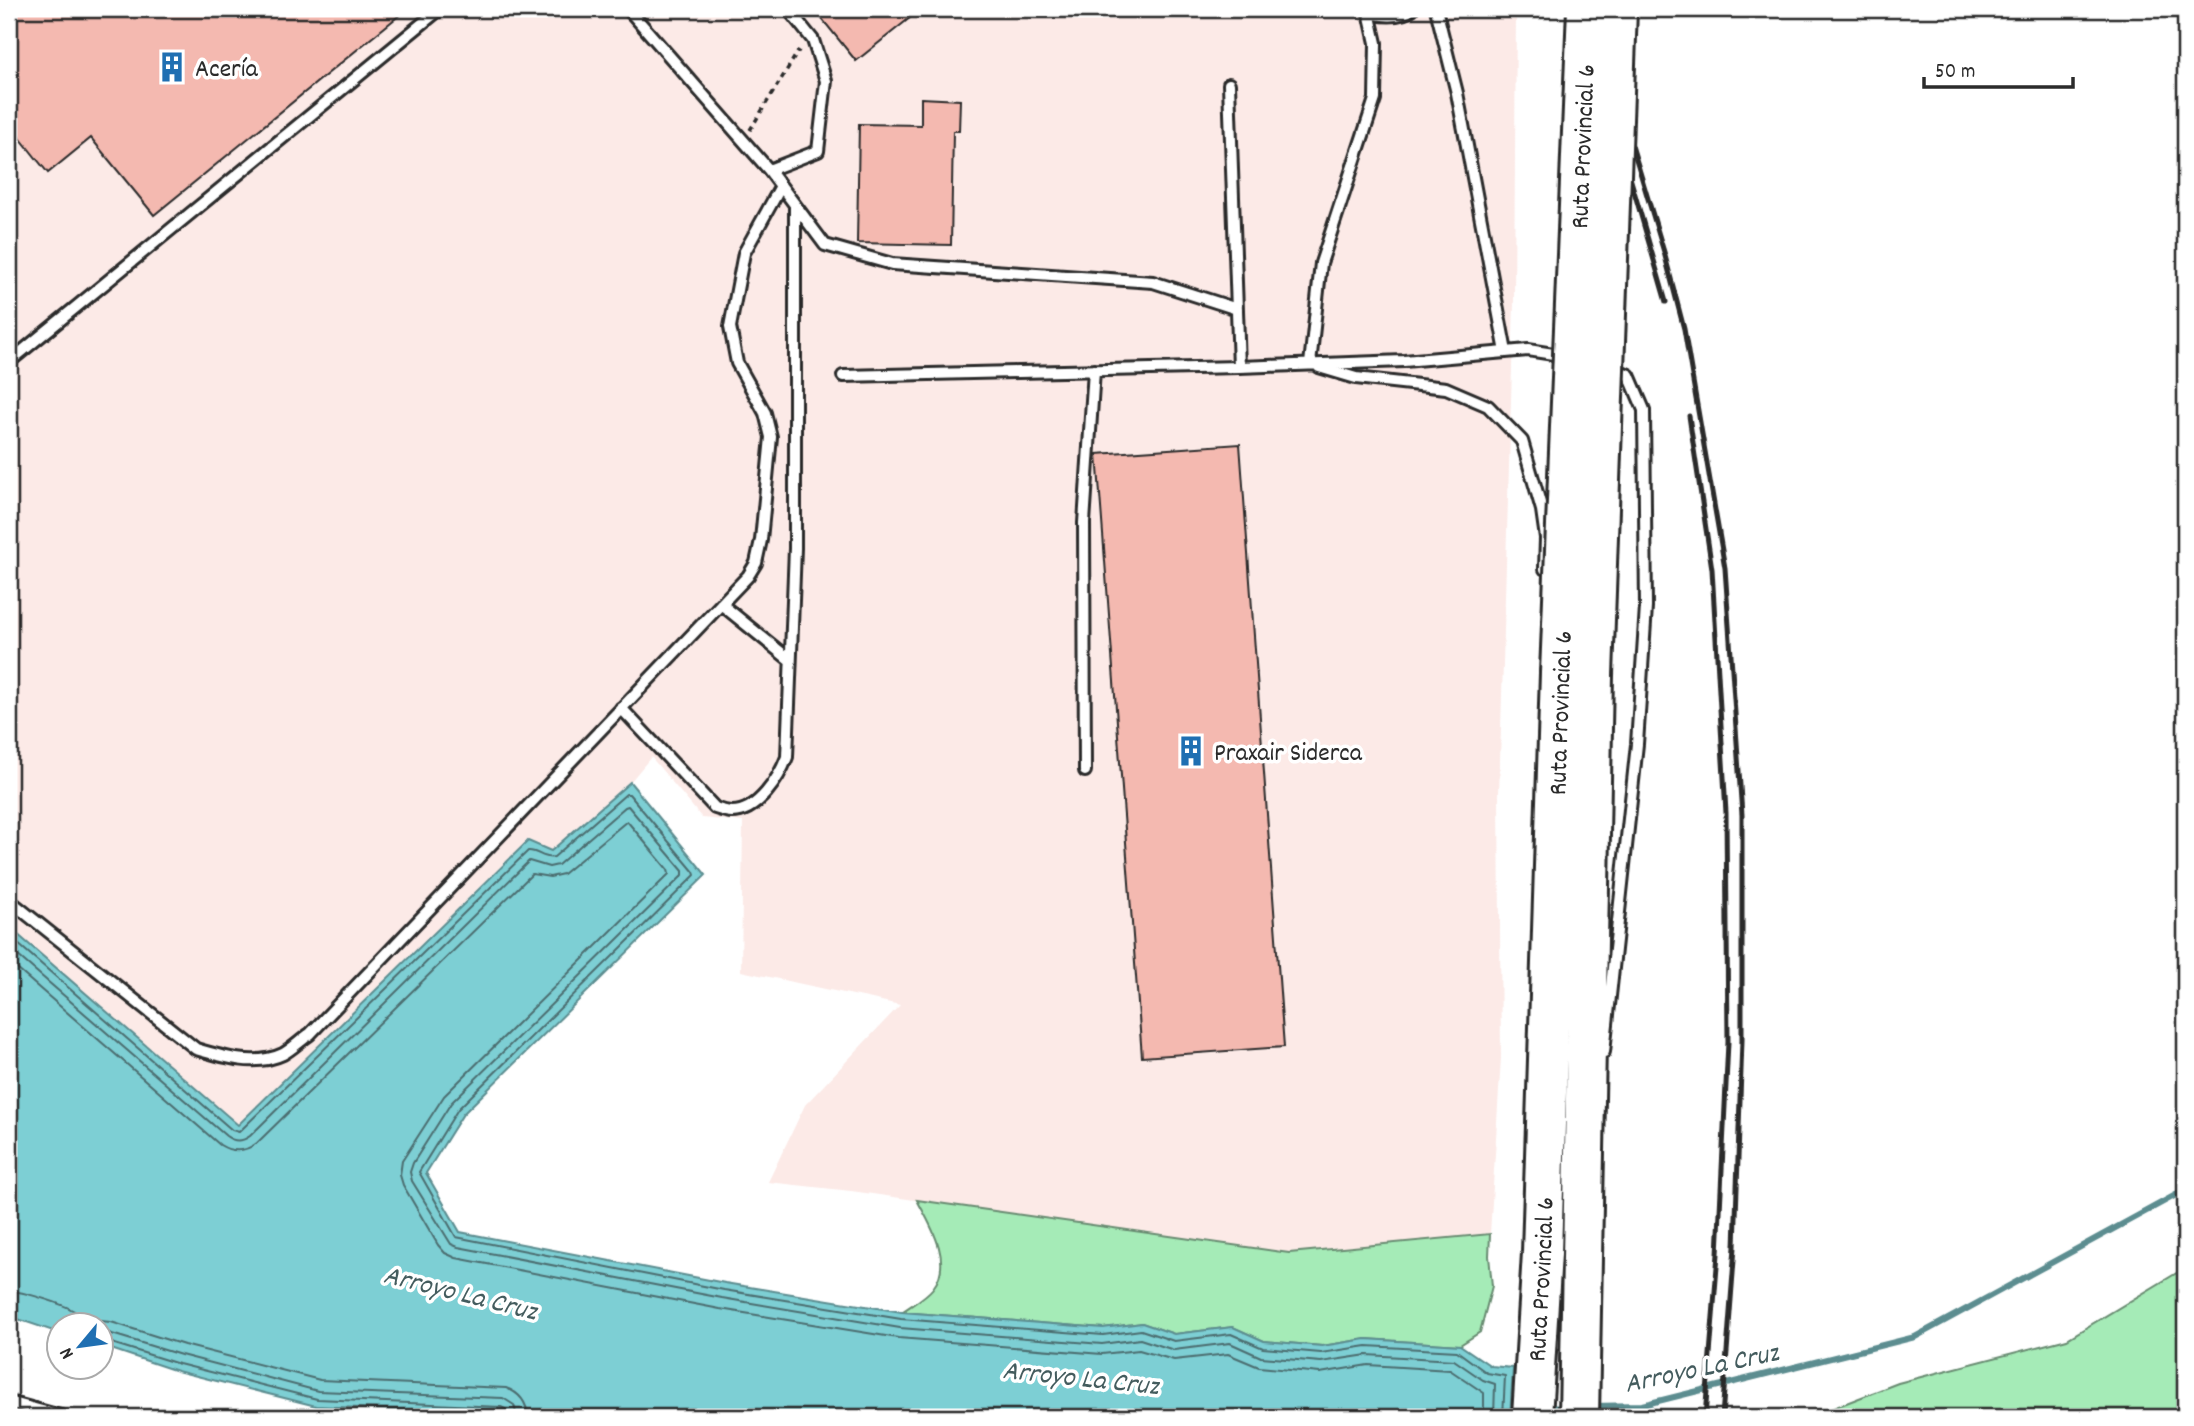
<svg xmlns="http://www.w3.org/2000/svg" width="2194" height="1426" font-family="Dekko,sans-serif">
<rect width="100%" height="100%" fill="#fff"/>
<filter id="ink" filterUnits="userSpaceOnUse"><feTurbulence type="fractalNoise" baseFrequency=".0143" numOctaves="2"/><feDisplacementMap in="SourceGraphic" scale="14" xChannelSelector="R" yChannelSelector="G"/><feConvolveMatrix kernelMatrix="1 2 1 2 8 2 1 2 1" color-interpolation-filters="sRGB"/></filter>
<g filter="url(#ink)">
<path fill="#fceae7" d="M9 9H1516L1514 303 1499 794 1501 1058 1490 1234 1289 1253 851 1191 768 1182 805 1105 900 1005 741 971 743 822 702 818 651 757 630 782 551 851 527 841 237 1125 9 927Z"/>
<path fill="#a5ebb7" stroke="#688b71" stroke-width="2" d="M917 1200 1289 1253 1490 1234 1489 1256 1492 1286 1480 1332 1460 1345 1366 1339 1322 1346 1264 1341 1233 1327 1174 1334 1142 1323 1103 1328 902 1312C911 1305 925 1298 933 1288 954 1262 930 1224 917 1200Z
M2185 1268V1417H1810L1898 1383 2067 1339Z"/>
<path fill="#7dcfd4" stroke="#5c8d90" stroke-width="2" d="M630 782 706 875 463 1114 426 1173 460 1232 725 1283 902 1312 1103 1328 1142 1323 1174 1334 1233 1327 1264 1341 1322 1346 1366 1339 1460 1345 1491 1366 1513 1368 1510 1417H555L316 1406 177 1371 102 1346V1324H60L59 1333 9 1316V927L238 1125 528 841 551 851Z"/>
<g fill="none" stroke-linecap="round" stroke-linejoin="round">
<path stroke="#4c6d6f" stroke-width="2" d="M9 936 232 1130 239 1132 528 851C537 850 544 860 554 857L626 794H629L694 872 695 875 458 1109 419 1172 456 1237 724 1290 901 1319 1103 1335 1141 1330 1174 1341 1231 1334 1263 1348 1321 1353 1367 1346 1457 1351 1487 1373 1505 1376 1503 1417
M9 948 226 1136C234 1142 242 1142 250 1136L529 861 549 867 558 865 625 807 628 806 683 871V875L451 1103 413 1163 410 1172 412 1181 451 1244 458 1247 722 1298 900 1328 1102 1344 1140 1339 1174 1350 1230 1343 1261 1357 1321 1362 1367 1355 1454 1360 1483 1380 1495 1384 1494 1417
M9 962 220 1145C233 1153 245 1152 257 1143L532 874 550 877 563 874 627 821 668 870 669 874 444 1096 402 1161 400 1175 403 1185 438 1245 445 1253 456 1258 720 1309 898 1338 1102 1354 1139 1350 1174 1360 1228 1354 1259 1367 1320 1373 1368 1365 1450 1370 1484 1393V1417
M9 1291C22 1291 64 1304 74 1311 79 1315 82 1319 85 1324
M89 1324 100 1321 111 1322 184 1345 320 1380 506 1388C520 1393 527 1402 528 1417
M102 1331 181 1355 318 1391 503 1398 514 1405 517 1417
M102 1340 179 1364 317 1399 501 1407 507 1410 508 1417"/>
<path stroke="#5c8d90" stroke-width="6" d="M1592 1406 1642 1405 1915 1337 2185 1190
M1543 1408 1567 1407"/>
</g>
<path fill="#f4b9b0" stroke="#2b2b2b" stroke-width="2" d="M9 9H407L154 215 91 138 48 173 9 124Z
M814 9H921L856 61Z
M921 98 960 100 959 131H953L951 245 857 243 859 124 921 125Z
M1240 444 1284 1047 1142 1057 1097 454Z"/>
<g fill="none" stroke-linecap="round" stroke-linejoin="round">
<g stroke="#2b2b2b" stroke-width="16">
<path id="lane" d="M628 9 769 170 825 245 892 264 1153 282 1237 309
M1436 9 1457 93 1506 352
M1366 10C1378 17 1401 18 1412 9
M1229 84 1239 367 1404 361 1528 350 1566 356
M769 170 818 151 826 81 813 40 788 9
M9 362 440 9
M1310 364 1321 263 1375 99 1376 43 1369 12
M1319 367 1356 378 1446 388 1488 406 1522 441 1542 510 1546 538 1545 569
M843 376 1239 367
M721 604 790 660
M621 708 715 808C721 810 727 812 732 812 758 812 779 778 787 757L795 548V205
M1085 771 1084 523 1094 370
M9 900 196 1049C223 1057 256 1067 283 1054 292 1049 301 1040 310 1034L748 576 756 563 761 540 771 437 765 413 737 363 730 327 744 253 781 186
M1604 1052 1637 744 1646 607 1644 410 1629 375 1611 367
M9 1402 64 1417"/>
</g>
<g stroke="#2b2b2b" stroke-width="44">
<g id="highway">
<path id="s1" d="M1532 1417 1542 1253 1560 673"/>
<path d="M1579 1417 1593 675"/>
</g>
</g>
<path stroke="#2b2b2b" stroke-width="3.5" stroke-dasharray="5 5" stroke-linecap="butt" d="M750 130 799 50"/>
<use href="#lane" stroke="#fff" stroke-width="10"/>
<use href="#highway" stroke="#fff" stroke-width="38"/>
<path stroke="#2b2b2b" stroke-width="5" d="M1591 9 1664 252 1684 329 1725 568 1742 815V1040L1735 1247 1722 1417
M1608 101 1666 302
M1689 416 1712 569 1726 813 1728 1042 1718 1254 1705 1417"/>
<g stroke="#2b2b2b" stroke-width="44" stroke-linecap="butt">
<g id="highway-bridge">
<path id="s2" d="M1560 673 1587 9"/>
<path d="M1593 675 1617 9"/>
</g>
</g>
<use href="#highway-bridge" stroke="#fff" stroke-width="38"/>
</g>
</g>
<defs>
<g id="building-bare" transform="scale(2.415)"><path d="M-4-6H4V6H1V3H-1V6H-4ZM-2.5-4.3h1.7v1.8h-1.7ZM.8-4.3h1.7v1.8H.8ZM-2.5-1h1.7V.8h-1.7ZM.8-1h1.7V.8H.8Z" fill="#1f6fb2" stroke="#fff" stroke-width="2.5" paint-order="stroke"/></g>
</defs>
<g fill-rule="evenodd">
<use href="#building-bare" x="172" y="67"/>
<use href="#building-bare" x="1191" y="751"/>
</g>
<g text-anchor="middle" stroke-width="7" stroke-linejoin="round" paint-order="stroke">
<g font-size="26" fill="#2b2b2b" stroke="#fff" text-anchor="start">
<text x="195" y="76">Acería</text>
<text x="1214" y="760">Praxair Siderca</text>
</g>
<g font-size="26" fill="#2b2b2b" stroke="#fff">
<text dy="9" stroke="none"><textPath href="#s2" startOffset="527">Ruta Provincial 6</textPath></text>
<text transform="translate(1559 713) rotate(-88)" y="9">Ruta Provincial 6</text>
<text dy="9" stroke="none"><textPath href="#s1" startOffset="138">Ruta Provincial 6</textPath></text>
</g>
<g font-size="28" font-style="italic" fill="#445c5e" stroke="#fff">
<text transform="translate(461 1291) rotate(14)" y="10">Arroyo La Cruz</text>
<text transform="translate(1701 1366) rotate(-12)" y="10">Arroyo La Cruz</text>
<text transform="translate(1081 1376) rotate(6)" y="10">Arroyo La Cruz</text>
</g>
</g>
<rect width="2194" height="1426" fill="none" stroke="#fff" stroke-width="35"/>
<rect x="18" y="18" width="2159" height="1391" fill="none" stroke="#2b2b2b" stroke-width="2.5" filter="url(#ink)"/>
<g transform="translate(80 1346) rotate(241)"><circle r="33" fill="#ffffff" stroke="#aaaaaa" stroke-width="2"/>
<path d="M0-5L12 26L0 18L-12 26Z" fill="#1f6fb2"/>
<text y="-10" font-size="19" font-weight="bold" text-anchor="middle" fill="#2b2b2b">N</text>
</g>
<path d="M1924 77v10h149v-10" fill="none" stroke="#2b2b2b" stroke-width="3.5"/>
<text x="1935" y="77" font-size="21" fill="#2b2b2b" stroke="#ffffff" stroke-width="5" paint-order="stroke">50 m</text>
</svg>
